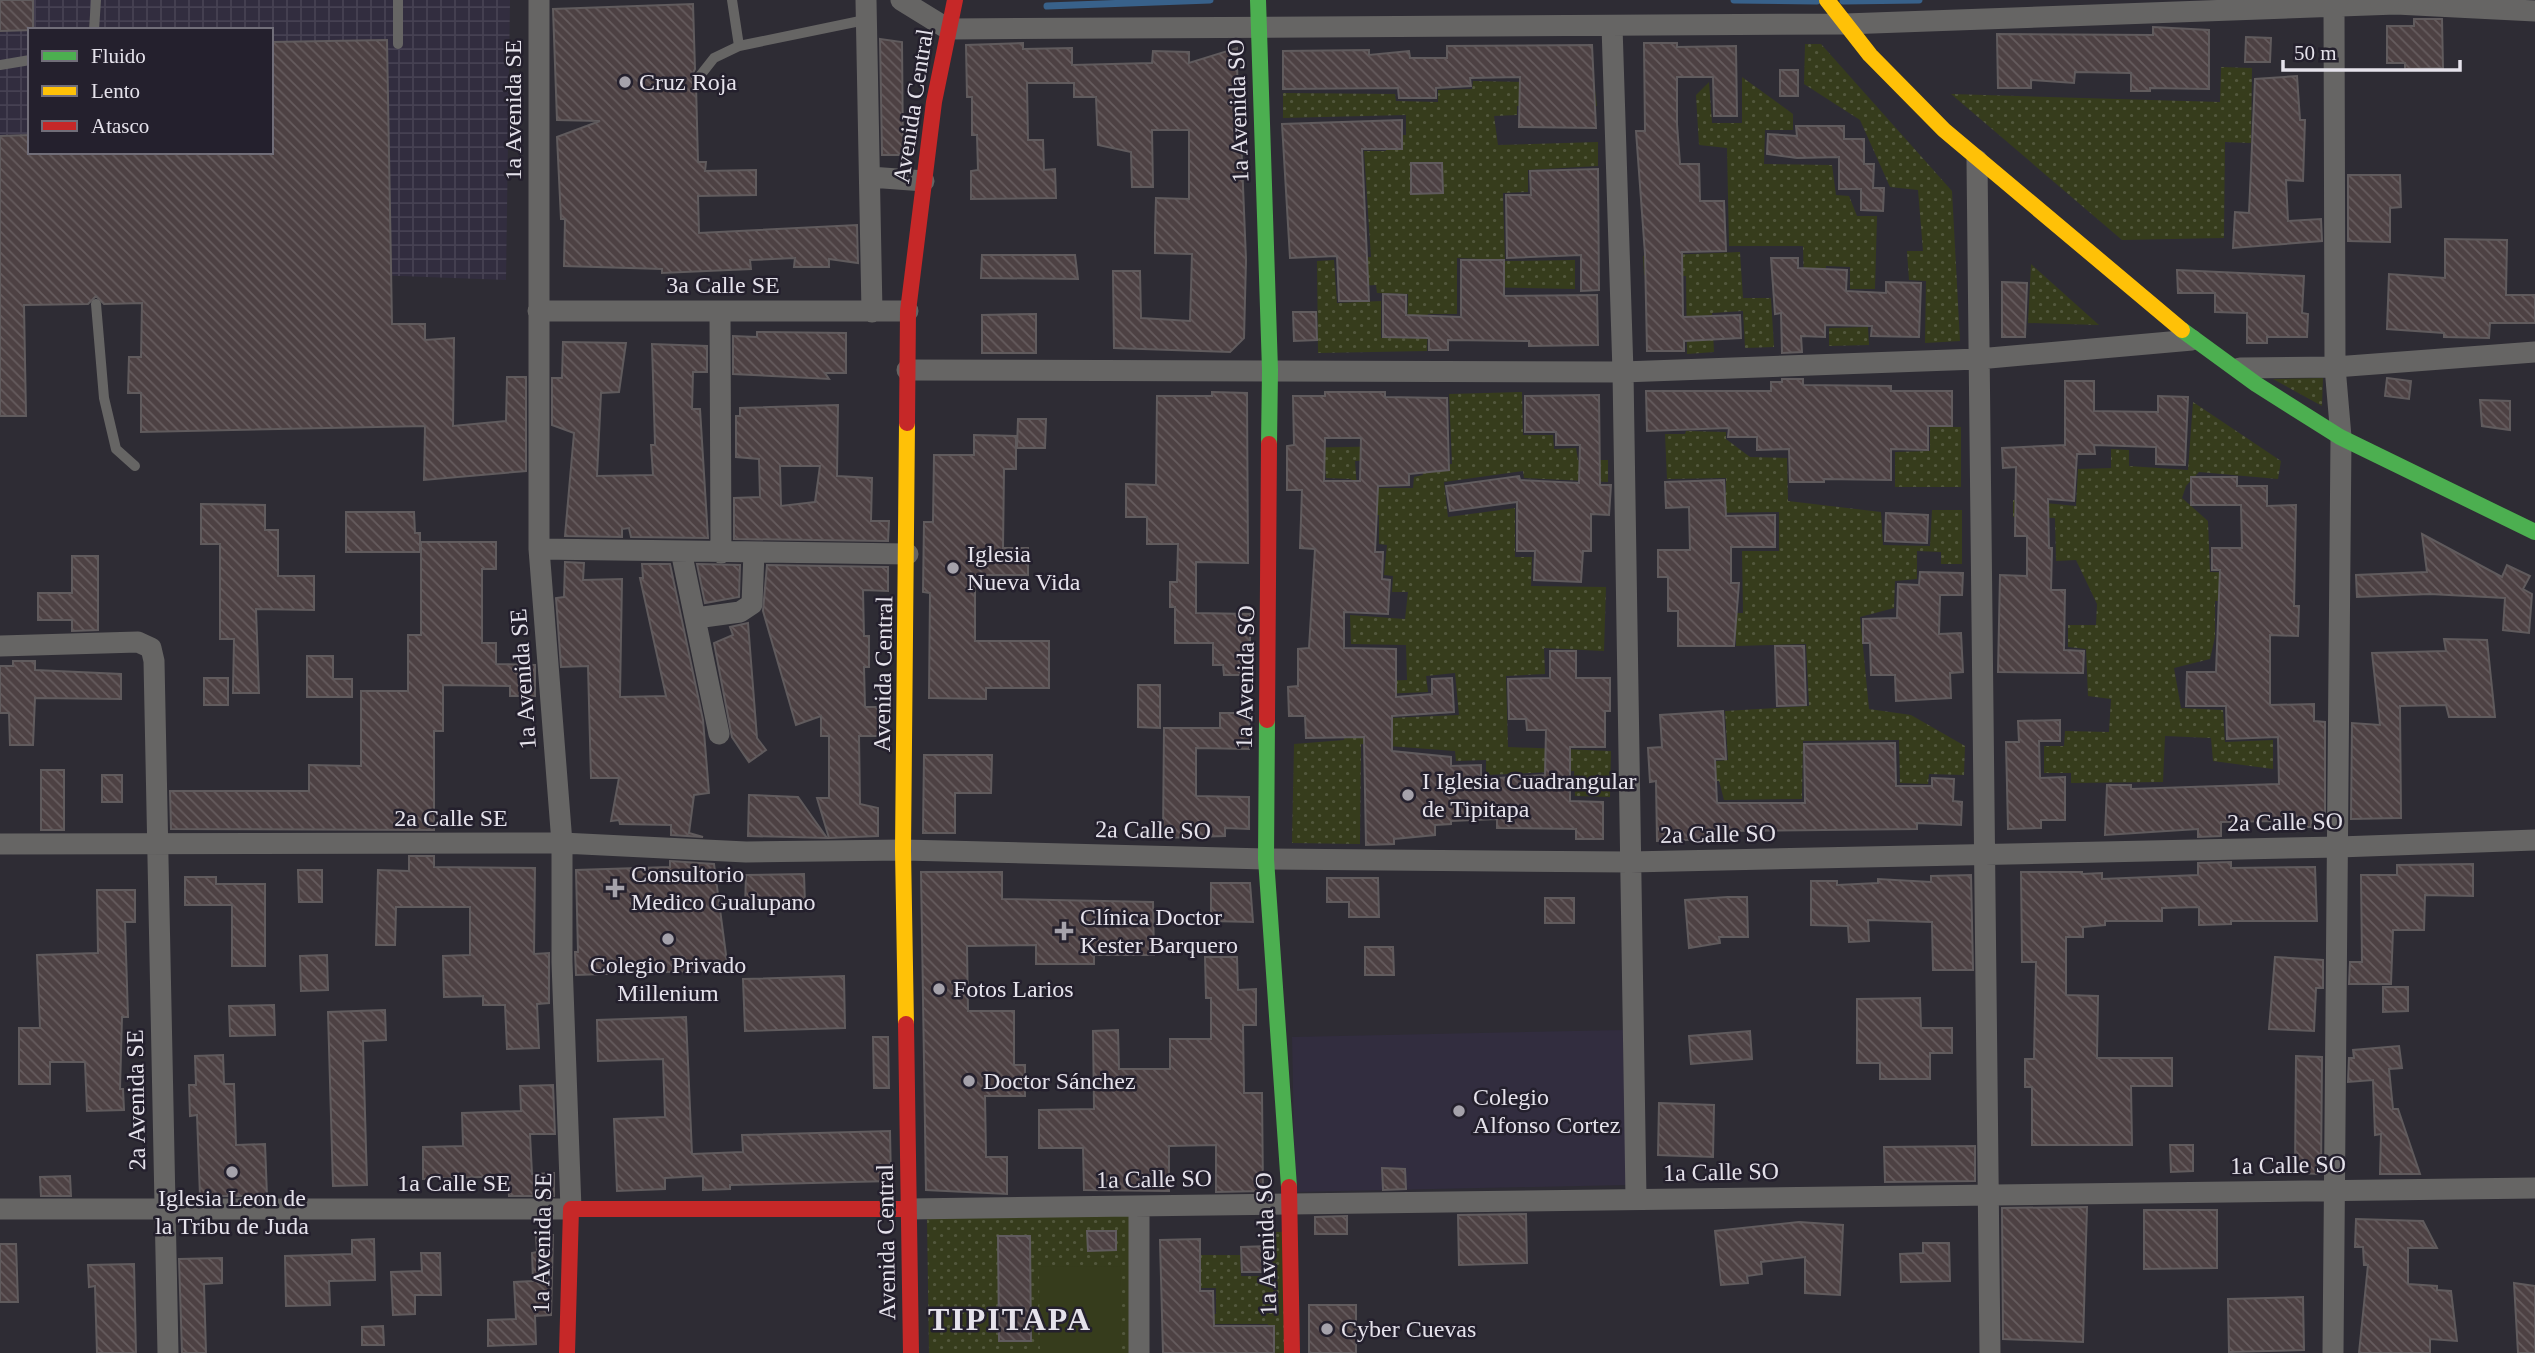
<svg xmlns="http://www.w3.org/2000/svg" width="2535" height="1353" font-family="Georgia,serif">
<defs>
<pattern id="industrial-grid" width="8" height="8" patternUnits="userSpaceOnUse" patternTransform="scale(1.75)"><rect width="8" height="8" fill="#322d3f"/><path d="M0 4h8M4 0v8" fill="none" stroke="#464152"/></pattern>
<pattern id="grass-dots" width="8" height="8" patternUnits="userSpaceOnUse" patternTransform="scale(1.75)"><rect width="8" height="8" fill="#363c1c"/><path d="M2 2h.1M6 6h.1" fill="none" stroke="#53583d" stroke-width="1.8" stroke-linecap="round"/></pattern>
<pattern id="building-back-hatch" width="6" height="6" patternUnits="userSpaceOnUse" patternTransform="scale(1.75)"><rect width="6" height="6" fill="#4d4143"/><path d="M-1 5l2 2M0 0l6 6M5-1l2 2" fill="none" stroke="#665c5e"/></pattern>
</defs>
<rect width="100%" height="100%" fill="#2e2c34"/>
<path fill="url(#industrial-grid)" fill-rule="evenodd" d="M0 0H510L506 280 0 261ZM30 30H271V152H30Z"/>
<path fill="#322d3f" d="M1623 1030 1626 1185 1295 1192 1292 1037Z"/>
<path fill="url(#grass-dots)" d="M1805 44H1821L1952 191 1960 341 1925 343 1926 281 1909 280 1907 251H1923L1918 190 1890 187 1860 120 1804 84Z
M2221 67 2252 68 2251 143 2225 142 2224 238 2122 240 1951 94 2220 102Z
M1742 77 1793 114V130H1765L1764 164 1832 165 1836 195 1849 196 1857 216H1877L1875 289H1850V267L1826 266 1825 286H1804L1803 246H1729L1727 148 1699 145 1696 95 1709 82 1712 123H1742Z
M1473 81 1594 83 1597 106H1517V115L1494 116 1498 145 1598 142V166L1528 170V192L1503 193 1505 261 1575 260V289L1481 287V259L1457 258V314H1428L1427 351 1318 353 1317 261 1334 260 1337 303 1381 301V338H1407L1408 294 1377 293 1376 285 1358 286 1356 258 1371 257 1364 151H1386V135H1406V115L1283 118V93L1395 94 1396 101 1438 102V90L1472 89Z
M1740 252 1743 298H1771L1774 347 1745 348 1743 311 1712 313 1714 352 1687 354 1686 276 1644 275 1643 256Z
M2031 264 2099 325 2028 323Z
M1868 327 1869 345 1829 346V328Z
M2323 378 2322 406 2273 379Z
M1522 392 1523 435H1553L1554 449 1576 448 1578 460H1608V482L1524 478 1523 471 1444 482 1448 517 1515 508V557H1532L1531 586 1606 587 1604 651 1544 648 1545 674 1506 676 1508 747 1611 751 1610 797 1575 796 1574 771 1486 775V760L1456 761 1455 751 1361 744 1360 844 1292 843 1294 744 1344 740 1345 720 1459 715 1455 673 1426 676 1428 692 1307 697 1306 683 1407 680 1406 645 1351 644 1350 615 1405 619 1408 592H1392L1393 576 1384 575 1387 545 1379 544V515H1351V479L1326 478 1325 465 1297 464 1296 448 1397 446 1398 458 1355 461 1357 488H1413L1414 477 1423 475 1421 466 1452 464 1449 394Z
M2193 402 2281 461 2278 479 2199 472 2186 486 2182 498 2208 521 2210 572 2253 573 2254 601H2215V637L2210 659 2174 668 2181 708 2223 710 2225 742 2273 740V769L2213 761 2211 738 2165 736 2163 782 2071 783V773H2044V746H2064L2065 731 2109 732 2111 699 2088 696 2086 649 2068 647V625H2096L2097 604 2076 560 2056 561 2055 518 2013 517V500L2076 506 2078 469 2111 468V449L2129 450V466L2188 470Z
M1930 427H1961V487H1895V452L1930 451Z
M1686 431 1726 432V439L1750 457 1787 458 1788 501 1881 512 1883 545 1930 546 1932 510H1962V564H1941V552L1917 551V579L1895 581 1894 608 1860 617 1869 709 1911 715 1965 746 1964 775 1929 774 1928 784 1900 783 1899 740 1803 741 1802 799 1724 800 1719 781 1679 780 1677 764 1728 760 1725 711 1809 706 1806 644 1736 646V613H1743L1742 551H1779V512L1699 513 1698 493H1726V478L1667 479 1665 434H1685Z
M1133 1215 1134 1353H929L927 1216Z
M1271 1232H1287L1288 1353H1269L1268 1324H1207L1170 1314H1216V1288H1196L1184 1265H1201V1255H1240L1241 1276H1271Z"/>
<path fill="#363c1c" d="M1120 1266 1121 1353H1040L1039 1267Z"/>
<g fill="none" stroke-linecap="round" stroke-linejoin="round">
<path stroke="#38618a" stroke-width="7" d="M1734 0 1817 1
M1843 1 1919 0
M1047 6 1210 0"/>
</g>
<path fill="url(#building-back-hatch)" stroke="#605b5d" stroke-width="2" fill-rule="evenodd" d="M0 0H33V30L0 31Z
M693 4 695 69 691 77 696 84 698 162H706L705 171 756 170V195L698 196 699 233 857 225 858 263 829 259V267H794L795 258 750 260 751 269 662 273V269L564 266 565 219H561L557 137 600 121 557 120 553 9Z
M2414 19H2442L2443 68 2405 69V63H2387V26H2414Z
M2153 27 2209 30V89L2150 88V91H2131V73L2075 72 2074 83 2031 80V88H1998L1997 34 2153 35Z
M2246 37 2271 38 2270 62H2245Z
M880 39 902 42 903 155H882Z
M387 40 392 324H425V340L454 338 453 426 506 421 507 377H526V471L424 480 425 426 141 432V393H128L129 357H141L142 303 104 304 96 296 88 304 24 305 26 416H0V136L30 135V152H271V42Z
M1023 43V49L1072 48V65L1152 63 1153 51 1189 52V63L1237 48 1238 137H1241L1246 260 1244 338 1230 352 1114 348 1113 271H1140L1141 318 1190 321 1192 254 1155 253V233L1156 198 1189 199V130H1152L1153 187H1132L1131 152 1098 145 1096 97H1074V83H1027L1028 140H1043L1044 170 1055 169 1056 198 971 199V171L978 170 977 135H972V97H967L966 45Z
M1644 43H1677V47L1736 46 1737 116H1714L1713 77H1677V124L1680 164H1699L1700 201H1724L1726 251 1682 252 1683 317 1740 315 1741 338 1684 341V351H1647L1645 254 1636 131H1645Z
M1592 45 1596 128 1519 127 1520 77 1470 78 1471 86 1436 88V98H1399L1398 88 1283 89V51L1369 50V55L1409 51 1410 58H1447V46Z
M1780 70H1798V96H1780Z
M2297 76 2300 120H2305L2303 181 2286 180 2288 221 2321 219 2322 241 2233 248 2235 212 2249 213 2255 79Z
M1402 120V149H1362L1369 301H1339L1337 256 1290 258 1282 124Z
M1796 126H1844V139H1864V164H1874L1873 188H1884L1883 211 1861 210V189H1839V157L1797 158 1767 154 1768 134 1797 136Z
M1411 163H1442L1443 193 1411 194Z
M1598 169 1599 290 1581 291V255L1507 258 1506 195H1531L1530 171Z
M2348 175H2400L2401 207 2390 208V242L2348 241Z
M2445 239 2507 240 2506 295H2535V323H2490L2489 338 2444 337V333L2387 329 2389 274 2445 278Z
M982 255H1075L1078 279 981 278Z
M1771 258H1798V268L1847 270 1846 291 1886 293V282L1921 283 1919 337 1871 336 1872 326 1825 325V337L1801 336 1802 352 1782 353 1781 313 1775 314Z
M1461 260H1504V296L1597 295 1598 345 1529 346V341L1448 340V350H1429V338L1383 337V294L1406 295V315L1461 317Z
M2177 270 2304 276 2302 313 2308 314 2307 337H2267V343H2247V313L2215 312V293H2178Z
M2002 282 2027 283 2025 337H2002Z
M1293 312H1316L1317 340 1294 341Z
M1036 314V353H982V315Z
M757 332 846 333V373H825L829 379 733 374V336L757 337Z
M563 342 626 343 619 392 601 393 597 476 653 475 651 445H655L652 344 707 346V372H693L692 409H700L708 538 631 537 629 528 622 529V537L565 536 574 433 552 425V378H562Z
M2387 378 2411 381 2409 399 2385 396Z
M1782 379H1803V385L1891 386V391H1952V426H1928V450L1891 449V480L1824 479V482H1790L1789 449 1757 450V437H1728L1729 428 1647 431 1646 391H1771V382H1782Z
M2065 381H2094V411L2158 412V396L2188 397 2185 465 2156 464V447L2094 445 2095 454H2077L2074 501 2048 499 2049 548H2052L2051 590H2065L2064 650 2084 651 2083 673 1998 672 2000 575 2027 576V536H2015L2016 467 2003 468 2002 448 2065 445Z
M1212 392 1247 393 1248 563 1196 562V613L1250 614V665H1245V675H1224L1223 665H1213V643H1175V607H1170V582H1177L1178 544H1147V517H1126V484L1156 485 1157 396H1212Z
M1325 392H1385V397L1447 398 1449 470 1409 474V485L1378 486 1375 552H1383L1382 579 1390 580 1388 614 1344 612V648L1396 649V697L1432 694V679L1452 678 1454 712 1392 716V751L1451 757V766L1481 765V779L1545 775 1546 730H1527L1526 719H1509L1508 679 1550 678V651H1576V678H1610V711H1605V747H1570V801L1603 802V839H1576V829L1497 828V819L1451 821V824L1435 825V835L1394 839V844L1366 845 1364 737 1306 738 1305 716H1289L1288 687 1298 686V649L1309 648 1315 549 1300 548 1302 490H1287V446L1294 445 1293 396H1325ZM1325 438H1361L1360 481H1324Z
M1599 395 1600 485H1611L1609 515 1591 514V551H1583L1581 582 1534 580 1535 551H1517V502L1450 511 1446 486 1519 476 1520 480 1579 483 1580 445H1556V432H1525V396Z
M2480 400 2510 401V430L2482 426Z
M838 405 837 476 872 478 871 521H889L888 541 734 539V498L760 497 759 459 736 457V416H740V408ZM780 466H820L815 502 781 506Z
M1018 419H1046L1045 448H1017Z
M974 435 1016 436V469H1004L1003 548H1028V575H975V641H1049V688H986V699L929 698 930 593 923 592 924 522H933L934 455H974Z
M2191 477H2237V486H2267V506L2296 505 2294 606H2299L2298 636 2270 635V705L2314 704V721L2325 722V820H2311V827H2279V821L2221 822V836L2198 837V829L2105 835 2107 785H2131V789L2279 784 2278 737 2227 739 2226 706H2186L2187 672H2216L2220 570H2212V548H2242L2241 505H2191Z
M1724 480 1726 516 1775 515V547H1731V583H1739L1734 646H1678V611H1668V577H1658V550H1690L1689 507 1666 508 1665 482Z
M201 504 265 505V530H278V576H314V610L256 609 259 693H233L234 639H220V544H201Z
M346 512H414L415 533H420V552H346Z
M1886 513 1928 515 1927 543 1885 541Z
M2422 534 2502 577 2507 565 2530 576 2523 589 2532 594 2529 633 2503 630 2505 598 2430 594 2357 597 2356 575 2427 572Z
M421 542H496V569H482V643H496V664L535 665V696H510V686L443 685V731H434V830L171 829 170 791H309V765L361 766V691H408V635H421Z
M72 556H98V630L72 631V620H38V593H72Z
M565 562 584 563 583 580 622 579 620 697 666 696 640 578H643L642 564H670L703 720 709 793 694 795 689 833 703 837 671 835V825L620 824 619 820 611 821 619 778H591L588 666 561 667 556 598 564 597Z
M697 564 740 565 739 597 705 603Z
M767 565 888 567V591L863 590 864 636H869V667H864L865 707H882V736H859L860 804 878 808V836L829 838 817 798H829V736H821V716L796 725 763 611Z
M1920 572 1963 573 1962 595H1940L1939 634 1961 633 1963 672 1950 673 1951 698 1896 701 1895 675H1871L1870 643H1863V619L1897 618 1898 584 1919 585Z
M748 623 757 738 766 750 749 762 732 737 714 643 733 635 730 627Z
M2444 639 2487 640 2495 717H2449L2446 705 2400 706 2401 818 2351 819 2352 723 2380 725 2372 653 2446 651Z
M1775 646H1804L1806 705 1777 706Z
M307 656H333V679H352V697H307Z
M13 661H35V670L121 674V699L35 698 33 745H10L9 713H0V666H13Z
M204 678H228V705H204Z
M1138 685H1160V728L1138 727Z
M1723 711 1726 759H1715L1717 803H1805L1804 744 1895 743 1896 786H1932V778L1954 779 1953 801 1962 802 1961 825 1917 823V829L1718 831V839L1657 841 1656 781 1650 782 1648 748 1662 747 1660 715Z
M1220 713H1250L1249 749 1196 748V796L1249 797V829L1225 828V836L1163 838 1164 728H1220Z
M2060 720V741H2039L2040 778 2065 777V820H2041V828L2008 829 2006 742H2019L2018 721Z
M924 755H992L991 793H955V833H923Z
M41 770H64V830H41Z
M102 775H122V802H102Z
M749 795 798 797 827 838 748 836Z
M409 856H434V867L535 868 534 954 549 953V1003L537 1004 539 1048 507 1049 505 1005H483V996L444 997 443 956 470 955V907H396L395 945H376L378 870 409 871Z
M670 861 714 864 728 970 576 975 575 952H578L576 870 670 867Z
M2231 862V868L2315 867 2317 921H2231V924L2199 925V907L2162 908V921H2105V925L2083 927V937H2066V995L2098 996 2097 1058H2172V1086H2131L2132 1145H2032V1087H2025V1059H2034L2036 962H2022L2021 872H2082V874L2102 873V879L2198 875V863Z
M2473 864V896L2425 895 2424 930H2393L2391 984H2349L2350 962H2362L2361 875H2397V865Z
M298 870H322V902H299Z
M921 872H1002V899L1153 902 1154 955H1094V964H1036V945L967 946 968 1011H1014V1065H1025V1096H985L986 1157H1007V1194L926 1190Z
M804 874 805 904 745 907 746 875Z
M1971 875 1973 970H1933L1932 922 1868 920 1869 941 1849 942 1848 926 1811 925V881H1837V885L1878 883V879L1931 882V876Z
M185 877H216V884H265V966H232V905H185Z
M1327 878H1378L1379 917H1349V902H1327Z
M1211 883H1250L1253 922 1211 921Z
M97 890H135V922H125L128 1017H122L120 1089H123L124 1110 87 1111 85 1062H50V1084H19V1028H40L37 955 98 953Z
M1727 897H1747L1748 937H1719L1720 943 1689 948 1685 900Z
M1545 898H1574V923H1545Z
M1365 947H1393L1394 975H1365Z
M327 955 328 990 301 991 300 956Z
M1205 957H1237L1238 990 1256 989V1025H1243L1244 1093H1262L1263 1191 1216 1192V1145L1169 1146V1191L1084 1190 1083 1148H1039V1110L1094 1109 1093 1031 1118 1030 1119 1069H1170V1039H1211V998H1206Z
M2275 957 2323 960V988H2316L2314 1031 2269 1029Z
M844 976 845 1028 745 1031 743 979Z
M2383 987H2408V1011L2383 1012Z
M1920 998 1921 1028H1952V1053H1930V1079H1880V1063H1857V999Z
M274 1005 275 1035 230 1036 229 1006Z
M385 1010 386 1040 363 1041 367 1185 333 1186 328 1012Z
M686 1017 692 1154 743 1152 742 1135 890 1131 891 1181 730 1185V1189L703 1190V1176L665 1178V1189L617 1191 614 1119 665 1117 663 1059 598 1061 597 1020Z
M1750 1031 1752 1059 1691 1064 1689 1036Z
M873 1037H888L889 1088H874Z
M2399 1046 2402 1068 2389 1069 2393 1109H2398L2420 1174H2380L2381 1134 2375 1135 2373 1080 2348 1082 2349 1058H2354L2353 1050Z
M223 1055 224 1084H234L236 1145 265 1144 267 1196H200L197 1115 190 1116 189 1085H196L195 1056Z
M2296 1056 2322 1057 2321 1174 2295 1173Z
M553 1085 555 1134H530L532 1174 554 1173V1196H509L508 1176 423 1179V1147L463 1146 462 1113 521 1111 520 1086Z
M1659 1103 1714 1105 1713 1157 1658 1155Z
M2170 1145H2193V1171L2171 1172Z
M1975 1146V1181L1885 1182 1884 1147Z
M1382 1168 1405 1169 1406 1189 1383 1190Z
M70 1176 71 1196H41L40 1177Z
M2087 1207 2083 1342 2003 1339 2002 1208Z
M2144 1210H2217V1268L2144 1269Z
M1526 1214 1527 1263 1459 1265 1458 1215Z
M1347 1216V1234H1315V1217Z
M2356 1219 2423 1221 2437 1248H2408V1284L2437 1286V1290L2451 1291 2457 1341 2430 1339V1353H2359L2368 1265H2364L2363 1247H2355Z
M1799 1222 1843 1225 1840 1295 1805 1293V1257L1761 1262 1762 1274 1747 1276 1748 1283 1721 1285 1715 1231Z
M1087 1231H1116V1250L1088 1251Z
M553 1235 551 1315 535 1316 536 1344 488 1346V1320L516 1319 514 1282 533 1281 532 1253 537 1252 536 1236Z
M998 1236H1030L1031 1341H999Z
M374 1239 375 1280 329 1281 330 1305 286 1306 285 1256 352 1254V1240Z
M1200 1239V1291H1213L1214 1326H1274V1353H1163L1160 1240Z
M1923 1243H1949L1950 1281 1901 1282 1900 1254 1923 1253Z
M0 1244H16L18 1302H0Z
M1269 1246V1272H1242L1241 1247Z
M421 1253H440L441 1295H415V1314L393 1315 391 1272 422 1271Z
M222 1258V1283L204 1284 206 1353H182L179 1259Z
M134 1264 136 1353H97L95 1286 89 1287 88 1265Z
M2514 1283 2535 1286V1353H2518Z
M2303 1297 2304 1350 2229 1352 2228 1299Z
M1309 1305H1356V1353H1309Z
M383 1326 384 1345H362V1327Z"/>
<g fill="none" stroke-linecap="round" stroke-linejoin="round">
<path stroke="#666564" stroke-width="10" d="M398 0V44
M732 0 739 46
M94 30 96 0
M0 65 30 60
M699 77 714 58 739 46 865 20
M96 304 104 398 116 449 135 466"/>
<path stroke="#666564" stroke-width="21" d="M866 0 872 312
M901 0 948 29 1845 24 2396 4 2535 11
M1612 26 1623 372 1636 1199
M1977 160 1990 1353
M870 177 924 181
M538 311H908
M720 311 721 553
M2240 368 2335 367 2535 352
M907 370 1623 372 1978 359 2192 340
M539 549 908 554
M681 551 719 734
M696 618 740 612 752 604 754 552
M0 646 138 642 151 648 154 661 168 1353
M0 844 562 843 746 852 903 850 1266 859 1630 862 2339 847 2535 840
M0 1209H571L562 962V843L539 549V0
M908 1209 2535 1188
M1139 1353V1206
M2333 1353 2341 437 2335 367 2334 5"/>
<path stroke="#4caf50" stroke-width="16" d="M1258 0 1270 370 1269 444
M2182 330 2256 384 2340 437 2535 532
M1267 720 1266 859 1289 1187"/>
<path stroke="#ffc107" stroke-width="16" d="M1827 0 1870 55 1944 130 2182 330
M906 1024 903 850 907 423"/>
<path stroke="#c62828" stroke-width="16" d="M907 423 908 311 934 102 955 0
M1267 720 1269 444
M906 1024 911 1353
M1289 1187 1292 1353
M567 1353 571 1209H908"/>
</g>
<g fill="#a5a2ab" stroke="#24202d" stroke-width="2.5">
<circle cx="625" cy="82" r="7"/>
<circle cx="953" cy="568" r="7"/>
<circle cx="1408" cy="795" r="7"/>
<path d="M611.5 877.5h7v7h7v7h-7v7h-7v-7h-7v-7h7z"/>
<path d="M1060.5 920.5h7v7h7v7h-7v7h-7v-7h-7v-7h7z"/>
<circle cx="668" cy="939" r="7"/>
<circle cx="939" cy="989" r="7"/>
<circle cx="969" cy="1081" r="7"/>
<circle cx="1459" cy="1111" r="7"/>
<circle cx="232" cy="1172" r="7"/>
<circle cx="1327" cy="1329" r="7"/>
</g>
<g text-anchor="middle" stroke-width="5" stroke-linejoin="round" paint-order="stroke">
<g font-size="24" fill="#e5e2eb" stroke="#24202d" text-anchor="start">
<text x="639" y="90">Cruz Roja</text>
<text x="967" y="562">Iglesia<tspan x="967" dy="28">Nueva Vida</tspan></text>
<text x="1422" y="789">I Iglesia Cuadrangular<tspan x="1422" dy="28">de Tipitapa</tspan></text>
<text x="631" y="882">Consultorio<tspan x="631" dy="28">Medico Gualupano</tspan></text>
<text x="1080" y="925">Clínica Doctor<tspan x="1080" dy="28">Kester Barquero</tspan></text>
<text x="668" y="973" text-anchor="middle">Colegio Privado<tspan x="668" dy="28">Millenium</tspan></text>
<text x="953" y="997">Fotos Larios</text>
<text x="983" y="1089">Doctor Sánchez</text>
<text x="1473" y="1105">Colegio<tspan x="1473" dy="28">Alfonso Cortez</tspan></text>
<text x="232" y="1206" text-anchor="middle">Iglesia Leon de<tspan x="232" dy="28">la Tribu de Juda</tspan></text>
<text x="1341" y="1337">Cyber Cuevas</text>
</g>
<g font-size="24" fill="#e5e2eb" stroke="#24202d">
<text transform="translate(913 106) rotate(-81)" y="8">Avenida Central</text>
<text transform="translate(513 110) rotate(-90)" y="8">1a Avenida SE</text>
<text transform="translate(1238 111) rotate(-92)" y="8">1a Avenida SO</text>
<text x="723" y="293">3a Calle SE</text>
<text transform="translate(883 674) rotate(-89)" y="8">Avenida Central</text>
<text transform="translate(1245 677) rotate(-89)" y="8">1a Avenida SO</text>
<text transform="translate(523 679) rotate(-94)" y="8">1a Avenida SE</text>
<text x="451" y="826">2a Calle SE</text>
<text transform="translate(2285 822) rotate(-1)" y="8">2a Calle SO</text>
<text transform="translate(1153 830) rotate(1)" y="8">2a Calle SO</text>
<text transform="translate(1718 834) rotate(-1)" y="8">2a Calle SO</text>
<text transform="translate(136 1100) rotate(-91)" y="8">2a Avenida SE</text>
<text transform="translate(2288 1165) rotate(-1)" y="8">1a Calle SO</text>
<text transform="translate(1721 1172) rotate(-1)" y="8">1a Calle SO</text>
<text transform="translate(1154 1179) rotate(-1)" y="8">1a Calle SO</text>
<text x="454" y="1191">1a Calle SE</text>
<text transform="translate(886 1242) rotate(-91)" y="8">Avenida Central</text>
<text transform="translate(542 1243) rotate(-89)" y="8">1a Avenida SE</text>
<text transform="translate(1266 1244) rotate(-92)" y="8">1a Avenida SO</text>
</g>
<g font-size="32" font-weight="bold" letter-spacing="2" fill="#e5e2eb" stroke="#24202d">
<text x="1010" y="1330">TIPITAPA</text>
</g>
</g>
<rect x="28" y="28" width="245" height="126" fill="#24202d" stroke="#716e79" stroke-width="2"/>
<rect x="42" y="51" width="35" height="10" fill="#4caf50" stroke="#716e79" stroke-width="2"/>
<text x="91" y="63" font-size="21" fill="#e5e2eb">Fluido</text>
<rect x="42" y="86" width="35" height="10" fill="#ffc107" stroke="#716e79" stroke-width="2"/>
<text x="91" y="98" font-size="21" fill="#e5e2eb">Lento</text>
<rect x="42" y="121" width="35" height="10" fill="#c62828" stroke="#716e79" stroke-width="2"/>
<text x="91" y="133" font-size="21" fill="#e5e2eb">Atasco</text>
<path d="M2283 60v10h177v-10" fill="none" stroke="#e5e2eb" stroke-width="3.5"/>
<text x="2294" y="60" font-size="21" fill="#e5e2eb" stroke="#24202d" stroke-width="5" paint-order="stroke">50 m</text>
</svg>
